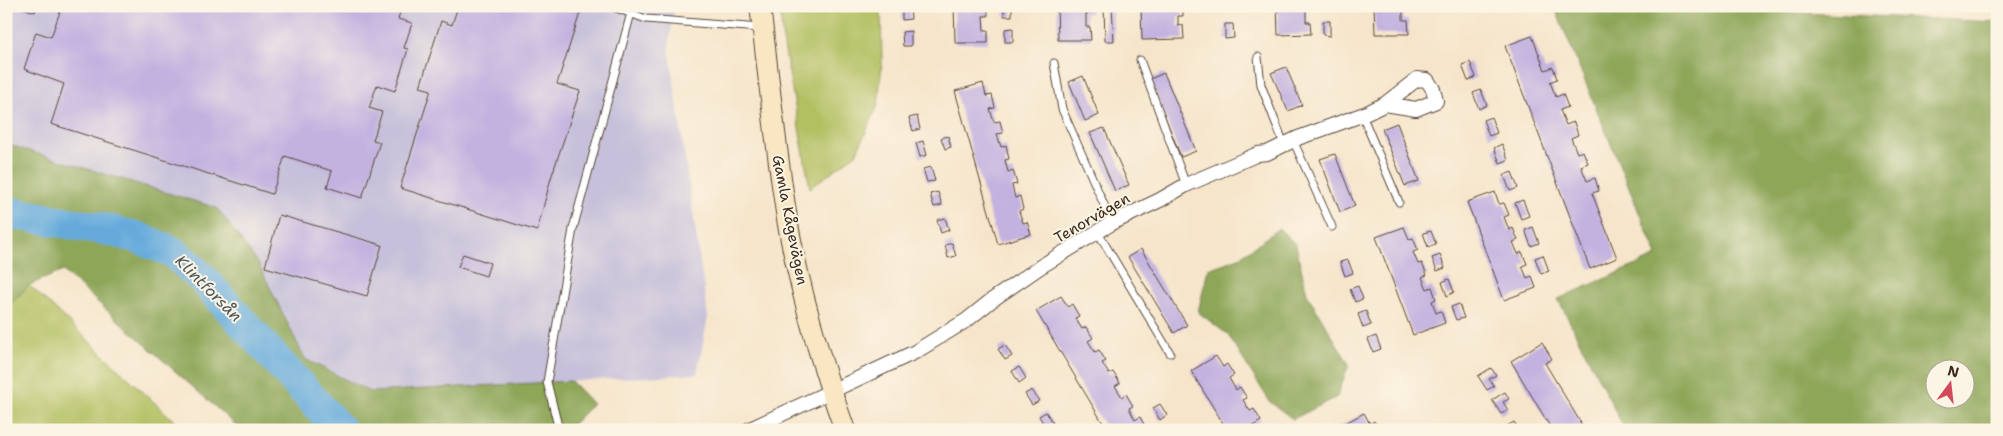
<svg xmlns="http://www.w3.org/2000/svg" width="2003" height="436" font-family="'Shantell Sans',sans-serif">
<rect width="100%" height="100%" fill="#fcf5e5"/>
<filter id="ink" filterUnits="userSpaceOnUse"><feTurbulence type="fractalNoise" baseFrequency=".02" numOctaves="2"/><feDisplacementMap in="SourceGraphic" scale="10" xChannelSelector="R" yChannelSelector="G"/><feConvolveMatrix kernelMatrix="1 2 1 2 8 2 1 2 1" color-interpolation-filters="sRGB"/></filter>
<filter id="wash" filterUnits="userSpaceOnUse"><feTurbulence type="fractalNoise" baseFrequency=".0096" numOctaves="4" result="noise"/><feDisplacementMap in="SourceGraphic" scale="20" xChannelSelector="R" yChannelSelector="G"/><feGaussianBlur stdDeviation="1.12" result="paint"/><feColorMatrix in="noise" values="0 0 0 0 0 0 0 0 0 0 0 0 0 0 0 0 0 1.4 0 .05"/><feComposite in="paint" operator="in"/></filter>
<g filter="url(#wash)">
<rect width="100%" height="100%" fill="#f6e5cb"/>
<path fill="#c6c0da" d="M6 6H674L669 47 708 317 697 374 370 392 305 359 259 265 217 208 6 144Z"/>
<path fill="#b2c062" stroke="#767540" d="M780 6H881L882 62 878 105 856 154 810 188 782 35Z
M29 285 184 430H6V309Z"/>
<path fill="#8da658" stroke="#64683b" fill-rule="evenodd" d="M1554 6H1652L1997 22V430H1625L1558 299 1657 256ZM1936 368H1966V398H1936Z
M6 144 217 208 259 265 305 359 370 392 571 381 593 404 573 424 548 430H241L63 271 29 285 6 309Z
M1279 228 1296 245 1307 294 1349 364 1337 397 1293 419 1270 402 1228 335 1198 312 1208 269 1239 258Z"/>
<g fill="none" stroke-linecap="round" stroke-linejoin="round">
<path stroke="#65aadb" stroke-width="32" d="M6 212 103 229 136 237 173 252 202 278 340 430"/>
</g>
<g id="blocks">
<path fill="#c3b2e0" d="M17 6H37L35 12Z
M62 6H402L398 19 412 23 404 48 408 49 395 91 377 85 369 108 382 112 373 140 380 142 362 198 327 187 332 171 285 156 272 194 51 124 64 84 24 69 36 32 51 37Z
M458 6 582 7 557 84 580 91 551 178 537 231 400 188 431 90 420 87 441 21 452 25Z
M902 6H910L911 19 902 20Z
M954 6H988V16H983L984 30H988V43H955Z
M1004 6H1012V16H1004Z
M1057 6H1091V13L1086 14V27H1090L1091 40H1058Z
M1104 6H1112L1114 41H1105Z
M1141 6H1183V16H1178V26L1183 25 1184 39 1142 40Z
M1277 6H1311V8H1306V22H1310L1311 34 1278 35Z
M1374 6H1403V20H1408L1409 34H1375Z
M1323 21H1330V36L1323 35Z
M1225 24H1233L1234 38 1225 39Z
M1013 28V42H1005V29Z
M911 31V46H903L902 32Z
M1532 36 1545 70 1553 67 1557 79 1550 82 1556 97 1563 94 1568 107 1560 110 1566 125 1574 122 1578 135 1571 138 1577 153 1583 151 1588 163 1581 166 1587 181 1595 178 1599 191 1592 193 1617 258 1590 269 1505 46Z
M1470 62 1476 77 1468 81 1462 65Z
M1286 67 1302 105 1288 111 1271 73Z
M1164 73 1196 151 1181 157 1150 79Z
M1083 76 1099 115 1085 121 1069 82Z
M983 83 986 96 992 95 995 108 990 109 994 122 1000 121 1003 133 997 134 1001 147 1006 145 1009 159 1005 160 1008 172 1013 170 1017 184 1012 185 1015 198 1020 196 1023 209 1019 211 1023 223 1027 222 1031 234 998 244 955 91Z
M1481 90 1487 105 1479 109 1473 93Z
M917 116 920 129 913 131 909 118Z
M1491 117 1497 133 1489 136 1483 120Z
M1397 123 1419 181 1405 186 1382 129Z
M1104 128 1129 185 1115 191 1090 133Z
M948 136 951 147 945 149 941 138Z
M923 141 927 155 920 157 916 143Z
M1502 144 1508 160 1500 163 1494 148Z
M1335 154 1355 206 1340 212 1320 159Z
M931 167 935 181 927 182 923 169Z
M1512 172 1518 188 1510 191 1504 175Z
M938 192 942 205 934 207 930 194Z
M1495 192 1499 204 1504 203 1509 215 1504 217 1509 230 1513 228 1518 240 1513 242 1518 254 1522 252 1527 264 1522 266 1527 278 1532 276 1536 288 1504 300 1467 202Z
M1523 200 1529 216 1521 219 1515 203Z
M279 215 382 245 367 296 265 267Z
M945 218 949 230 941 233 937 220Z
M1404 227 1409 239 1413 238 1418 250 1413 252 1418 264 1422 263 1427 275 1422 277 1427 289 1432 287 1436 299 1432 301 1436 313 1441 311 1445 323 1413 335 1376 237Z
M1533 227 1539 243 1531 246 1525 230Z
M1431 231 1436 244 1428 247 1423 233Z
M952 243 956 256 948 258 945 245Z
M1141 249 1187 325 1174 333 1128 257Z
M463 254 490 263 486 276 458 267Z
M1440 255 1445 268 1437 271 1432 258Z
M1543 255 1549 271 1541 274 1535 258Z
M1348 260 1353 273 1345 276 1340 262Z
M1449 279 1454 292 1447 296 1442 282Z
M1358 286 1363 299 1355 302 1350 289Z
M1061 296 1068 307 1072 304 1079 316 1075 318 1082 329 1086 327 1093 338 1088 341 1095 352 1099 350 1106 361 1102 363 1109 374 1113 372 1120 383 1115 386 1122 397 1126 394 1133 406 1129 408 1135 420 1140 417 1146 428 1144 430H1107L1036 311Z
M1459 304 1464 318 1456 320 1451 307Z
M1366 311 1371 325 1363 328 1358 314Z
M1376 336 1381 349 1373 352 1368 339Z
M1542 342 1552 359 1545 363 1585 430H1552L1511 361Z
M1005 345 1012 356 1005 360 998 349Z
M1216 356 1223 367 1227 364 1234 375 1229 378 1236 390 1240 387 1247 398 1243 400 1250 411 1254 409 1261 421 1246 430H1227L1191 371Z
M1019 367 1026 378 1019 383 1012 371Z
M1491 368 1496 375 1489 379 1494 386 1487 390 1478 376Z
M1032 390 1039 401 1032 405 1025 394Z
M1505 392 1509 399 1503 402 1508 410 1501 414 1492 400Z
M1160 404 1167 415 1160 420 1153 408Z
M1046 412 1053 423 1046 428 1039 416Z
M1364 413 1370 424 1374 421 1380 430H1340L1338 427Z
M1514 422 1519 430H1510L1507 426Z"/>
</g>
</g>
<g filter="url(#ink)">
<use href="#blocks" fill-opacity="0" stroke="#574638" stroke-width="1"/>
<g fill="none" stroke-linecap="round" stroke-linejoin="round">
<g stroke="#574638" stroke-width="9">
<path id="lane" d="M611 6 646 19 760 28
M1258 57 1261 85 1284 144
M1140 60 1186 185
M1054 63 1062 109 1112 223
M1362 115 1399 202
M1293 140 1332 227
M1097 231 1170 353
M559 430 547 382 573 229 631 13"/>
</g>
<g stroke="#574638" stroke-width="16">
<path id="street" d="M748 430 915 352 967 320 992 300 1040 267 1112 223 1160 200 1186 185 1258 154 1267 153 1298 138 1367 113 1385 104 1416 109 1436 101 1433 89 1427 80 1417 79 1385 104"/>
</g>
<g stroke="#574638" stroke-width="22">
<path id="secondary" d="M760 6C769 79 776 152 788 225 801 294 821 364 845 430"/>
</g>
<use href="#lane" stroke="#fff" stroke-width="7"/>
<use href="#street" stroke="#fff" stroke-width="14"/>
<use href="#secondary" stroke="#f9e7c3" stroke-width="20"/>
</g>
</g>
<g text-anchor="middle" stroke-width="4" stroke-linejoin="round" paint-order="stroke">
<g font-size="15" fill="#3b2a1e" stroke="#fcf5e5">
<text transform="translate(1092 218) rotate(-30)" y="5">Tenorvägen</text>
<text transform="translate(790 220) rotate(79)" y="5">Gamla Kågevägen</text>
</g>
<g font-size="16" font-style="italic" fill="#4a5760" stroke="#fcf5e5">
<text transform="translate(209 288) rotate(45)" y="6">Klintforsån</text>
</g>
</g>
<rect width="2003" height="436" fill="none" stroke="#fcf5e5" stroke-width="25"/>
<g transform="translate(1950 384) rotate(15)"><circle r="24" fill="#fcf5e5" stroke="#afa495"/>
<path d="M0-4L9 19L0 12L-9 19Z" fill="#d1495b"/>
<text y="-8" font-size="14" font-weight="bold" text-anchor="middle" fill="#3b2a1e">N</text>
</g>
</svg>
